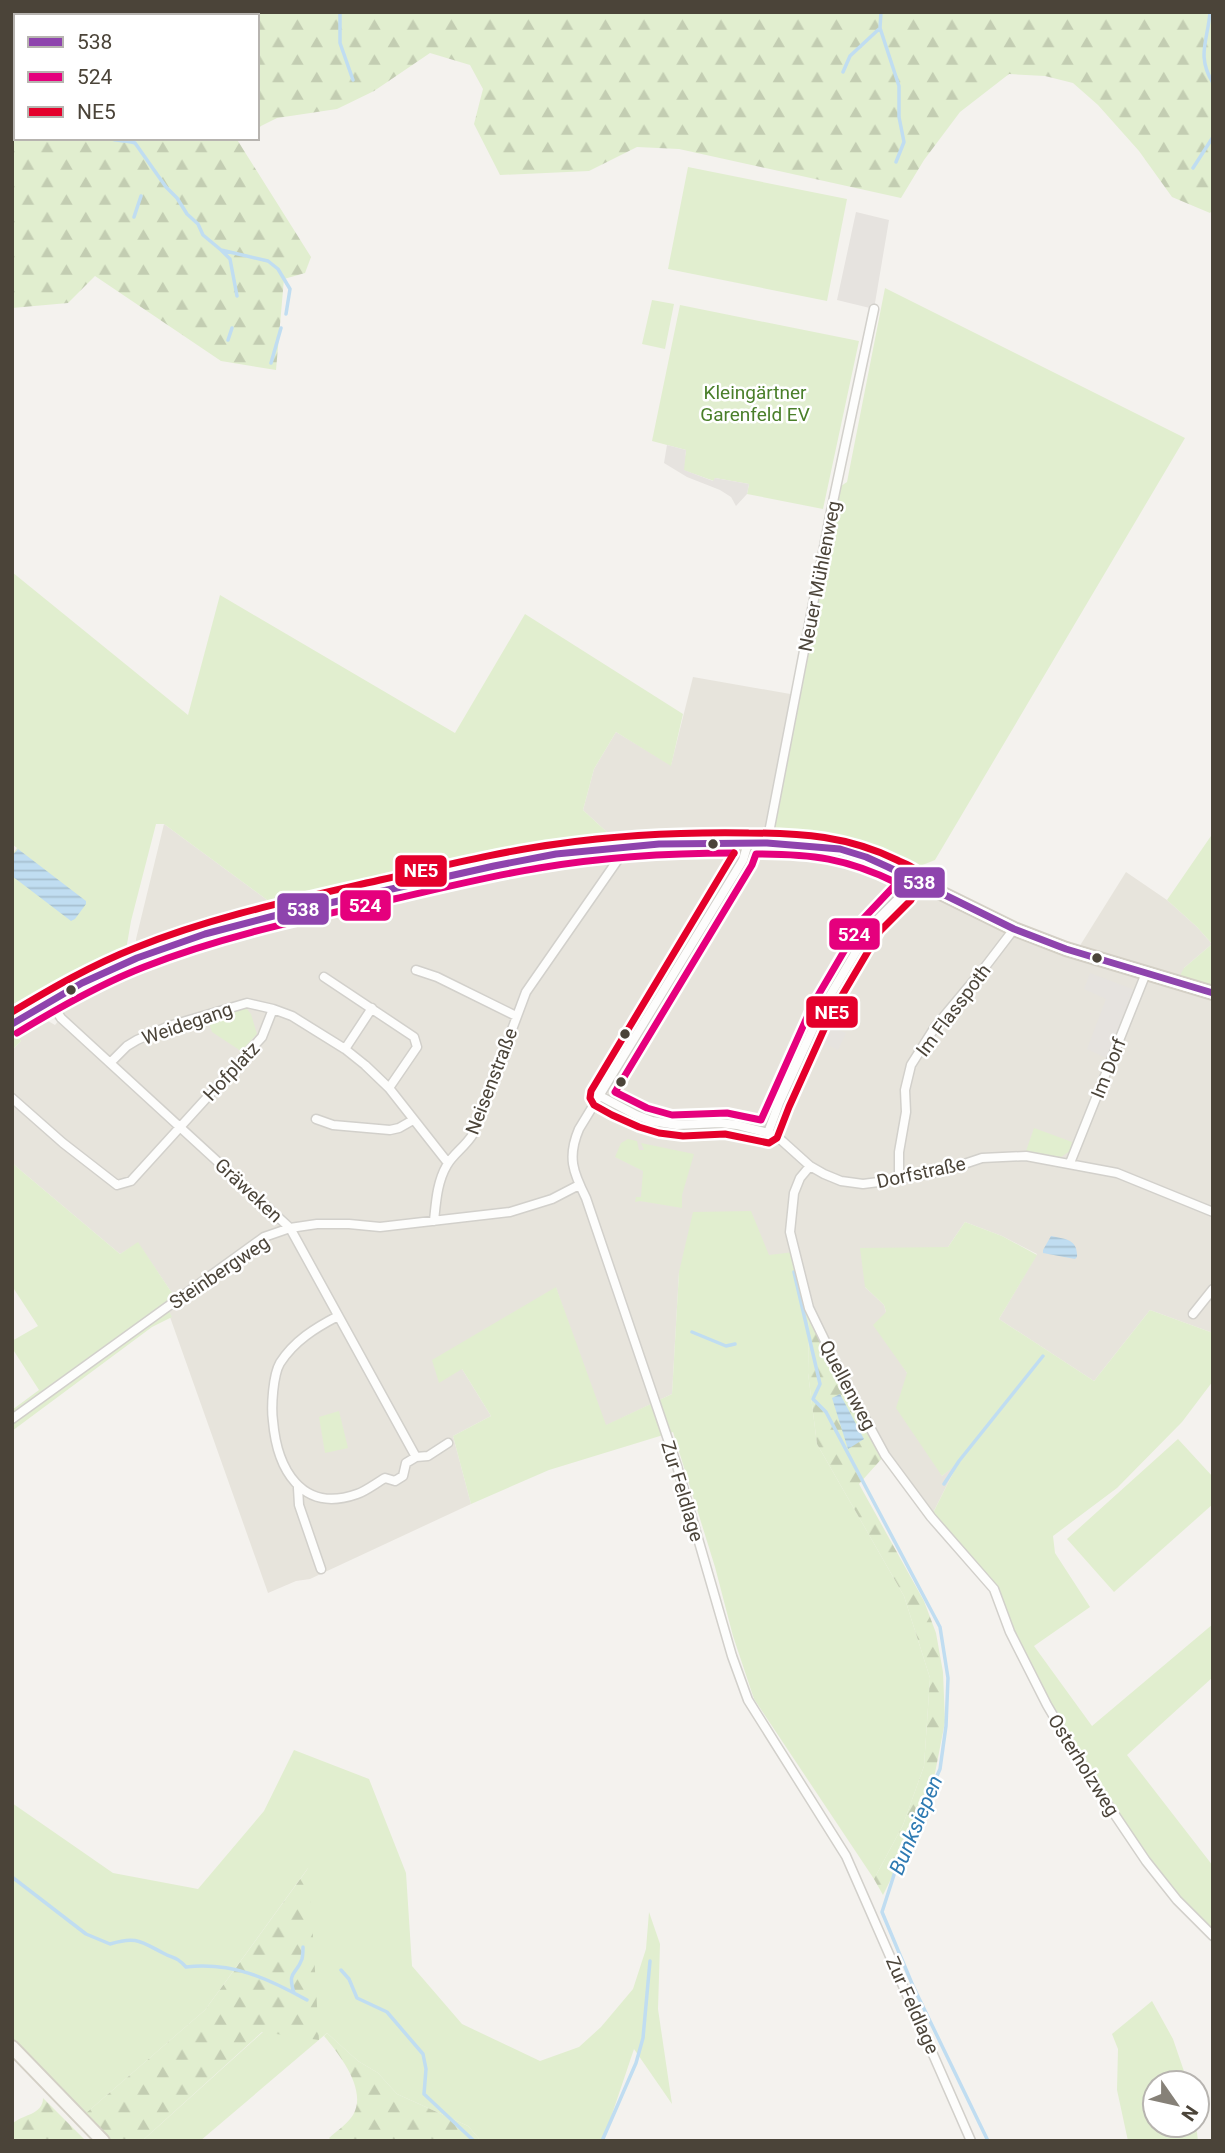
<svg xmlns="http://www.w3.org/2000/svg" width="1225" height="2153" font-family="Roboto,sans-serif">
<defs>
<pattern id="forest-firs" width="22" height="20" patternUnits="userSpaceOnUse" patternTransform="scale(1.75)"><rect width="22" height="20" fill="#e1eecf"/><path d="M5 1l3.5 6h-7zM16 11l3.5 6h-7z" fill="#c3cdb2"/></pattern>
<pattern id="water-rules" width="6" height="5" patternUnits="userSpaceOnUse" patternTransform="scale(1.75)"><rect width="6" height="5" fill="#c0ddf1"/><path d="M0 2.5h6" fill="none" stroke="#a6bfcf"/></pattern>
</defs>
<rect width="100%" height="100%" fill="#f4f2ee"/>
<path fill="#e7e4dc" d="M693 677 796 695 767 843 840 849 1076 952 1126 872 1167 900 1197 927 1212 944 1184 968 1213 993V1333L1150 1310 1094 1381 999 1319 1037 1254 1002 1236 965 1222 948 1247 865 1287 884 1305 899 1360 907 1373 942 1476 959 1461 931 1517 885 1455 809 1308 679 1272 672 1394 605 1426 556 1288 462 1369 491 1416 453 1436 471 1504 310 1579 296 1581 268 1593 165 1303 174 1296 138 1243 120 1254 12 1163V1050L21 1041 17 1036 43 1018 55 1025 61 1018 50 1001 137 958 136 939 164 824 285 913 622 846 583 810 594 769 616 732 671 765Z"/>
<path fill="#e1eecf" d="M688 167 847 199 827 301 668 269Z
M885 288 1185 438 935 860 910 870 871 850 840 842 775 836 772 834 841 486 847 482Z
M652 300 674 304 665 349 642 344Z
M680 305 859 341 823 509 747 494 749 484 715 478 714 481 683 470 686 450 652 441Z
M12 572 188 715 220 595 455 733 525 614 683 714 671 766 616 732 594 769 583 810 623 847 285 913 164 824H156L131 921 126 950 123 954C80 971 50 987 12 1013V855L17 848 12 844Z
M1213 833V993L1177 981 1184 968 1212 944 1197 927 1167 900Z
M246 1008 251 1014 257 1034 241 1051 212 1032 209 1023 215 1018Z
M35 1016 43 1018 17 1036 21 1041 12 1050V1031Z
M1034 1128 1072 1142 1070 1151 1061 1157 1026 1151Z
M628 1139 637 1141 639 1150H644L641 1143 694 1154 682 1195V1208L640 1201 635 1202 636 1197H641L643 1171 615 1157 621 1143Z
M12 1163 120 1254 138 1242 174 1296 12 1416V1410L39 1390 12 1348V1341L38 1326 12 1286Z
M751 1211 769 1255 794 1252 809 1308 808 1373 817 1444 904 1596 930 1678 924 1766 903 1825 874 1879 754 1699 733 1636 715 1567 673 1432 549 1470 471 1504 453 1436 491 1416 462 1369 439 1383 432 1360 556 1287 606 1425 672 1394 679 1272 693 1212Z
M965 1222 1002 1236 1037 1255 999 1319 1094 1381 1150 1310 1213 1333V1381L1182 1422 1117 1488 1053 1536 1055 1553 1090 1607 1034 1646 1092 1726 1213 1624V1677L1127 1755 1213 1866V1936L1146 1861 1047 1705 994 1589 931 1517 958 1463 942 1476 896 1408 907 1373 873 1325 886 1312 884 1305 865 1287 860 1248 948 1247Z
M168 1309 172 1317 152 1327 12 1431V1423Z
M339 1411 348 1448 325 1453 319 1417Z
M1178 1439 1213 1477V1504L1114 1592 1067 1539Z
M294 1750 369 1779 406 1873 412 1966 462 2024 540 2061 579 2047 601 2027 633 1989 646 1949 649 1912 660 1944 658 2009 672 2104 634 2049 603 2141H481L468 2126 397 2094 378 2073 358 2061 327 2033 200 2141H142L263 2032 308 1868 205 2010 85 2114 12 2039V1803L113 1873 198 1889 264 1811Z
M1152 2001 1173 2039 1188 2083H1155V2125H1196L1198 2141H1128L1117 2090 1118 2049 1112 2034Z"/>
<path fill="url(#forest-firs)" d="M70 12H1213V209L1210 213 1172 197 1139 151 1098 105 1073 83 1045 76 1009 74 960 112 924 160 901 198 679 149 637 147 589 171 500 175 474 124 483 89 470 65 430 53 374 91 337 109 277 118 257 128V16H64Z
M16 43V138H236L311 257 305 273 284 279 276 370 221 361 95 276 68 303 12 308V45Z
M809 1308 885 1455 859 1484 924 1601 936 1633 943 1672 945 1722 935 1773 923 1815 883 1895 874 1879 903 1825 924 1766 930 1678 904 1596 817 1444 808 1373Z
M309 1867 319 2040 262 2032 142 2141H111L85 2114 205 2010Z
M327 2033 358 2061 378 2073 397 2094 468 2126 481 2141H332L329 2138C337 2131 348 2123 353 2115 368 2090 339 2054 324 2036Z
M43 2098 86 2141H12V2124C23 2114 43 2115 43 2098Z"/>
<path fill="#e6e3df" d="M856 212 889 220 874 309 837 300Z
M667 445 686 450 684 470 713 481 715 478 749 484 747 494 736 506 731 497 720 490 687 477 664 463Z
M1090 973 1135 990 1108 1059 1087 1049 1106 999 1084 989Z
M821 1022 846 1033 838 1050 815 1039 819 1032 816 1031Z"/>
<path fill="url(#water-rules)" d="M18 849 86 901V904L75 919 71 921 12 876V856Z
M1051 1236C1065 1239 1078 1239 1077 1257L1075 1259 1043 1253V1250Z
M840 1394 864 1439 848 1449 832 1398Z"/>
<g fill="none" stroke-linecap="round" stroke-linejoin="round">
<path stroke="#c0ddf1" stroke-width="3.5" d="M340 12V43L353 80
M881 12 880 28 899 86V117L904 142 896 162
M1210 12C1208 40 1196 56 1213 83
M12 62 16 60
M843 72 850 56 879 29
M108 138C118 142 126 140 135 143L166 187 177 198 187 214 198 224 203 235 221 250 268 261 278 269 290 289 286 314
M1193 168 1213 137
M134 217 141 196
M221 250 230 259 237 296
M228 340 232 328
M271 363 281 328
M794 1272 820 1384 813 1399 826 1412 940 1627 948 1678 946 1726 940 1769 936 1778 935 1787 903 1847 882 1912 913 1986 988 2141
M692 1332 726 1346 735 1344
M944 1484 959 1461 1043 1356
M12 1877 86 1934 110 1944C136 1936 140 1941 163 1953 174 1959 176 1956 186 1967 233 1962 267 1978 307 2000
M341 1970 349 1979 357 1998 387 2012 423 2054 426 2069 424 2094 474 2141
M294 1993C287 1970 296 1976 302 1959 303 1955 303 1951 303 1947
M602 2141 636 2063 643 2038 650 1961"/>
<g stroke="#d2d0cb" stroke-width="11">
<path id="street" d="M748 843 743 860 579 1129C567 1157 573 1172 586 1198L677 1466 732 1656 748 1700 846 1856 971 2141
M767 843 830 516 874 309
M416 970 437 977 516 1016
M324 977 414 1037 417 1047 389 1088
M50 1001 61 1018 290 1228 416 1457
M345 1049 372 1008
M110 1063 127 1046 137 1040 169 1026 247 1003 273 1009 292 1016 345 1049 365 1065 389 1088 448 1163
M600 1096 636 1115 652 1121 677 1125 720 1123 737 1125 768 1133 780 1139 810 1166 824 1174 841 1181 863 1184 894 1180 943 1171 982 1158 1026 1156 1117 1173 1213 1212
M12 1098 63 1143 117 1185 131 1181 262 1037 273 1009
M316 1119 333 1125 390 1130 399 1128 413 1120
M768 1133 779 1103 822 1009 872 925 903 894 912 879
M1070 1163 1146 973
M810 1166 800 1178 794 1193 790 1232 809 1308 841 1374 885 1455 931 1517 994 1589 1010 1632 1047 1705 1088 1775 1146 1861 1177 1900 1213 1936
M899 1179V1152L906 1112 905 1090 911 1065 935 1027 985 967 1014 929
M434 1221C436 1202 437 1182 447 1165 453 1154 466 1146 473 1134L526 992 617 861 623 847
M1193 1314 1213 1289
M338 1316C315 1328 294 1341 280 1363 273 1375 271 1407 273 1421 277 1468 301 1514 357 1494 366 1491 376 1483 385 1478L395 1481 403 1476 406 1463 416 1457 428 1456 448 1443
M12 1419 264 1237 290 1228 317 1224H349L380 1227 510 1212 552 1199 579 1185
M298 1488 299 1505 321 1569"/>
</g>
<g stroke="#d3cfc5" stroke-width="16">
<path id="secondary" d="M49 16 55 12
M12 36 16 34
M12 1024 82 983 137 958 205 934 285 913 494 866 556 854 659 844 767 843 840 849 866 857 888 867 1014 929 1066 949 1213 993
M12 2047 103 2141"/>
</g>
<use href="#street" stroke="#fdfdfc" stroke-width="8"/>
<use href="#secondary" stroke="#f7f6f1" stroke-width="12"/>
<g stroke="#fff" stroke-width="12">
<path id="bus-1" d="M12 1024 82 983 137 958 205 934 285 913 494 866 556 854 659 844 767 843 840 849 866 857 888 867 1014 929 1066 949 1213 993"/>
</g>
<g stroke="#fff" stroke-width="12">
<path id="bus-2" d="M756 854C812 854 846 858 897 883L863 919 813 1004 761 1120 727 1113 672 1115 647 1108 615 1092 752 865Z
M17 1033C58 1008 100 984 144 967 225 935 310 918 394 899 442 888 490 876 539 868 603 857 669 853 734 853"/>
</g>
<g stroke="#fff" stroke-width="12">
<path id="bus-3" d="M734 853 591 1091 590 1098 594 1105 612 1115 639 1127 659 1133 683 1136 725 1134 769 1143 777 1138 789 1107 831 1014 880 931 911 900 922 879C919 868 907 865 897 860 848 836 802 833 748 833
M12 1012C52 988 92 965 135 948 214 916 298 899 380 880 439 867 497 852 557 844 620 835 684 832 748 833"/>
</g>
<use href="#bus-1" stroke="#8e44ad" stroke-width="7"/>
<use href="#bus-2" stroke="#e5007d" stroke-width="7"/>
<use href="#bus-3" stroke="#e4002b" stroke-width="7"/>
</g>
<g fill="#4b4439" stroke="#fff" stroke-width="2.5">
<circle cx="713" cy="844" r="6"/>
<circle cx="1097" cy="958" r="6"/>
<circle cx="71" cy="990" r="6"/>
<circle cx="625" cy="1034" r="6"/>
<circle cx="621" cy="1082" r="6"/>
</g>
<g text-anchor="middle" stroke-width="5" stroke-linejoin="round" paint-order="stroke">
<g font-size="19" fill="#4a7f2a" stroke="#fff">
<text x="755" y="399">Kleingärtner<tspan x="755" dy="22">Garenfeld EV</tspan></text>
</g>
<g font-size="19" fill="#4b4439" stroke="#fff">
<text transform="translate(819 576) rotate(-79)" y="7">Neuer Mühlenweg</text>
<text transform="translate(953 1010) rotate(-53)" y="7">Im Flasspoth</text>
<text transform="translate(187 1023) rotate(-19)" y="7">Weidegang</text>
<text transform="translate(1108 1068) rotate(-68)" y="7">Im Dorf</text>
<text transform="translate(231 1071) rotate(-47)" y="7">Hofplatz</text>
<text transform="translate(491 1081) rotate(-69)" y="7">Neisenstraße</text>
<text transform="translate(921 1172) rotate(-12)" y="7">Dorfstraße</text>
<text transform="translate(249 1190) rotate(43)" y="7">Gräweken</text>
<text transform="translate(219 1272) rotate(-34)" y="7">Steinbergweg</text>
<text transform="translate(848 1385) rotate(62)" y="7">Quellenweg</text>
<text transform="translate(683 1491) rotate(73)" y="7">Zur Feldlage</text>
<text transform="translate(1084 1765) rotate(58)" y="7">Osterholzweg</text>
<text transform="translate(913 2005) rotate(66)" y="7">Zur Feldlage</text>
</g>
<g font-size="21" font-style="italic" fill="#2e7ab2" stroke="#fff">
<text transform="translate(916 1825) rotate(-67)" y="7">Bunksiepen</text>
</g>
</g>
<g stroke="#fff" stroke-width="2.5">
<rect x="394" y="854" width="54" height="34" rx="7" fill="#e4002b"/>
<rect x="893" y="866" width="53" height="33" rx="7" fill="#8e44ad"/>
<rect x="339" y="889" width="53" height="33" rx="7" fill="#e5007d"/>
<rect x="276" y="892" width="54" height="34" rx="7" fill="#8e44ad"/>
<rect x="828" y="917" width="53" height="34" rx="7" fill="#e5007d"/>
<rect x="805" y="995" width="54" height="34" rx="7" fill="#e4002b"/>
</g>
<g font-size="19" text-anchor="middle" font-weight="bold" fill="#fff">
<text x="421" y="877">NE5</text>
<text x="919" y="889">538</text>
<text x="365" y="912">524</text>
<text x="303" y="916">538</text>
<text x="854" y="941">524</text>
<text x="832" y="1019">NE5</text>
</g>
<rect width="1225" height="2153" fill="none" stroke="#4b4439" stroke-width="28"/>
<rect x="14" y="14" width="245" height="126" fill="#ffffff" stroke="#b7b4b0" stroke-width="2"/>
<rect x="28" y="37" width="35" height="10" fill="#8e44ad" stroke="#b7b4b0" stroke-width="2"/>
<text x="77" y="49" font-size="21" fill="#4b4439">538</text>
<rect x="28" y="72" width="35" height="10" fill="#e5007d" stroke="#b7b4b0" stroke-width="2"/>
<text x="77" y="84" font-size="21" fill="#4b4439">524</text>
<rect x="28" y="107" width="35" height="10" fill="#e4002b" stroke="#b7b4b0" stroke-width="2"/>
<text x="77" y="119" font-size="21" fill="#4b4439">NE5</text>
<g transform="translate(1176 2104) rotate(124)"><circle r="33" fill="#ffffff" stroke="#b7b4b0" stroke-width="2"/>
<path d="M0-5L12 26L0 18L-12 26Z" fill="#868178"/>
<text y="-10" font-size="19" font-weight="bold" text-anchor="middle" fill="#4b4439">N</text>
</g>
</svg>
